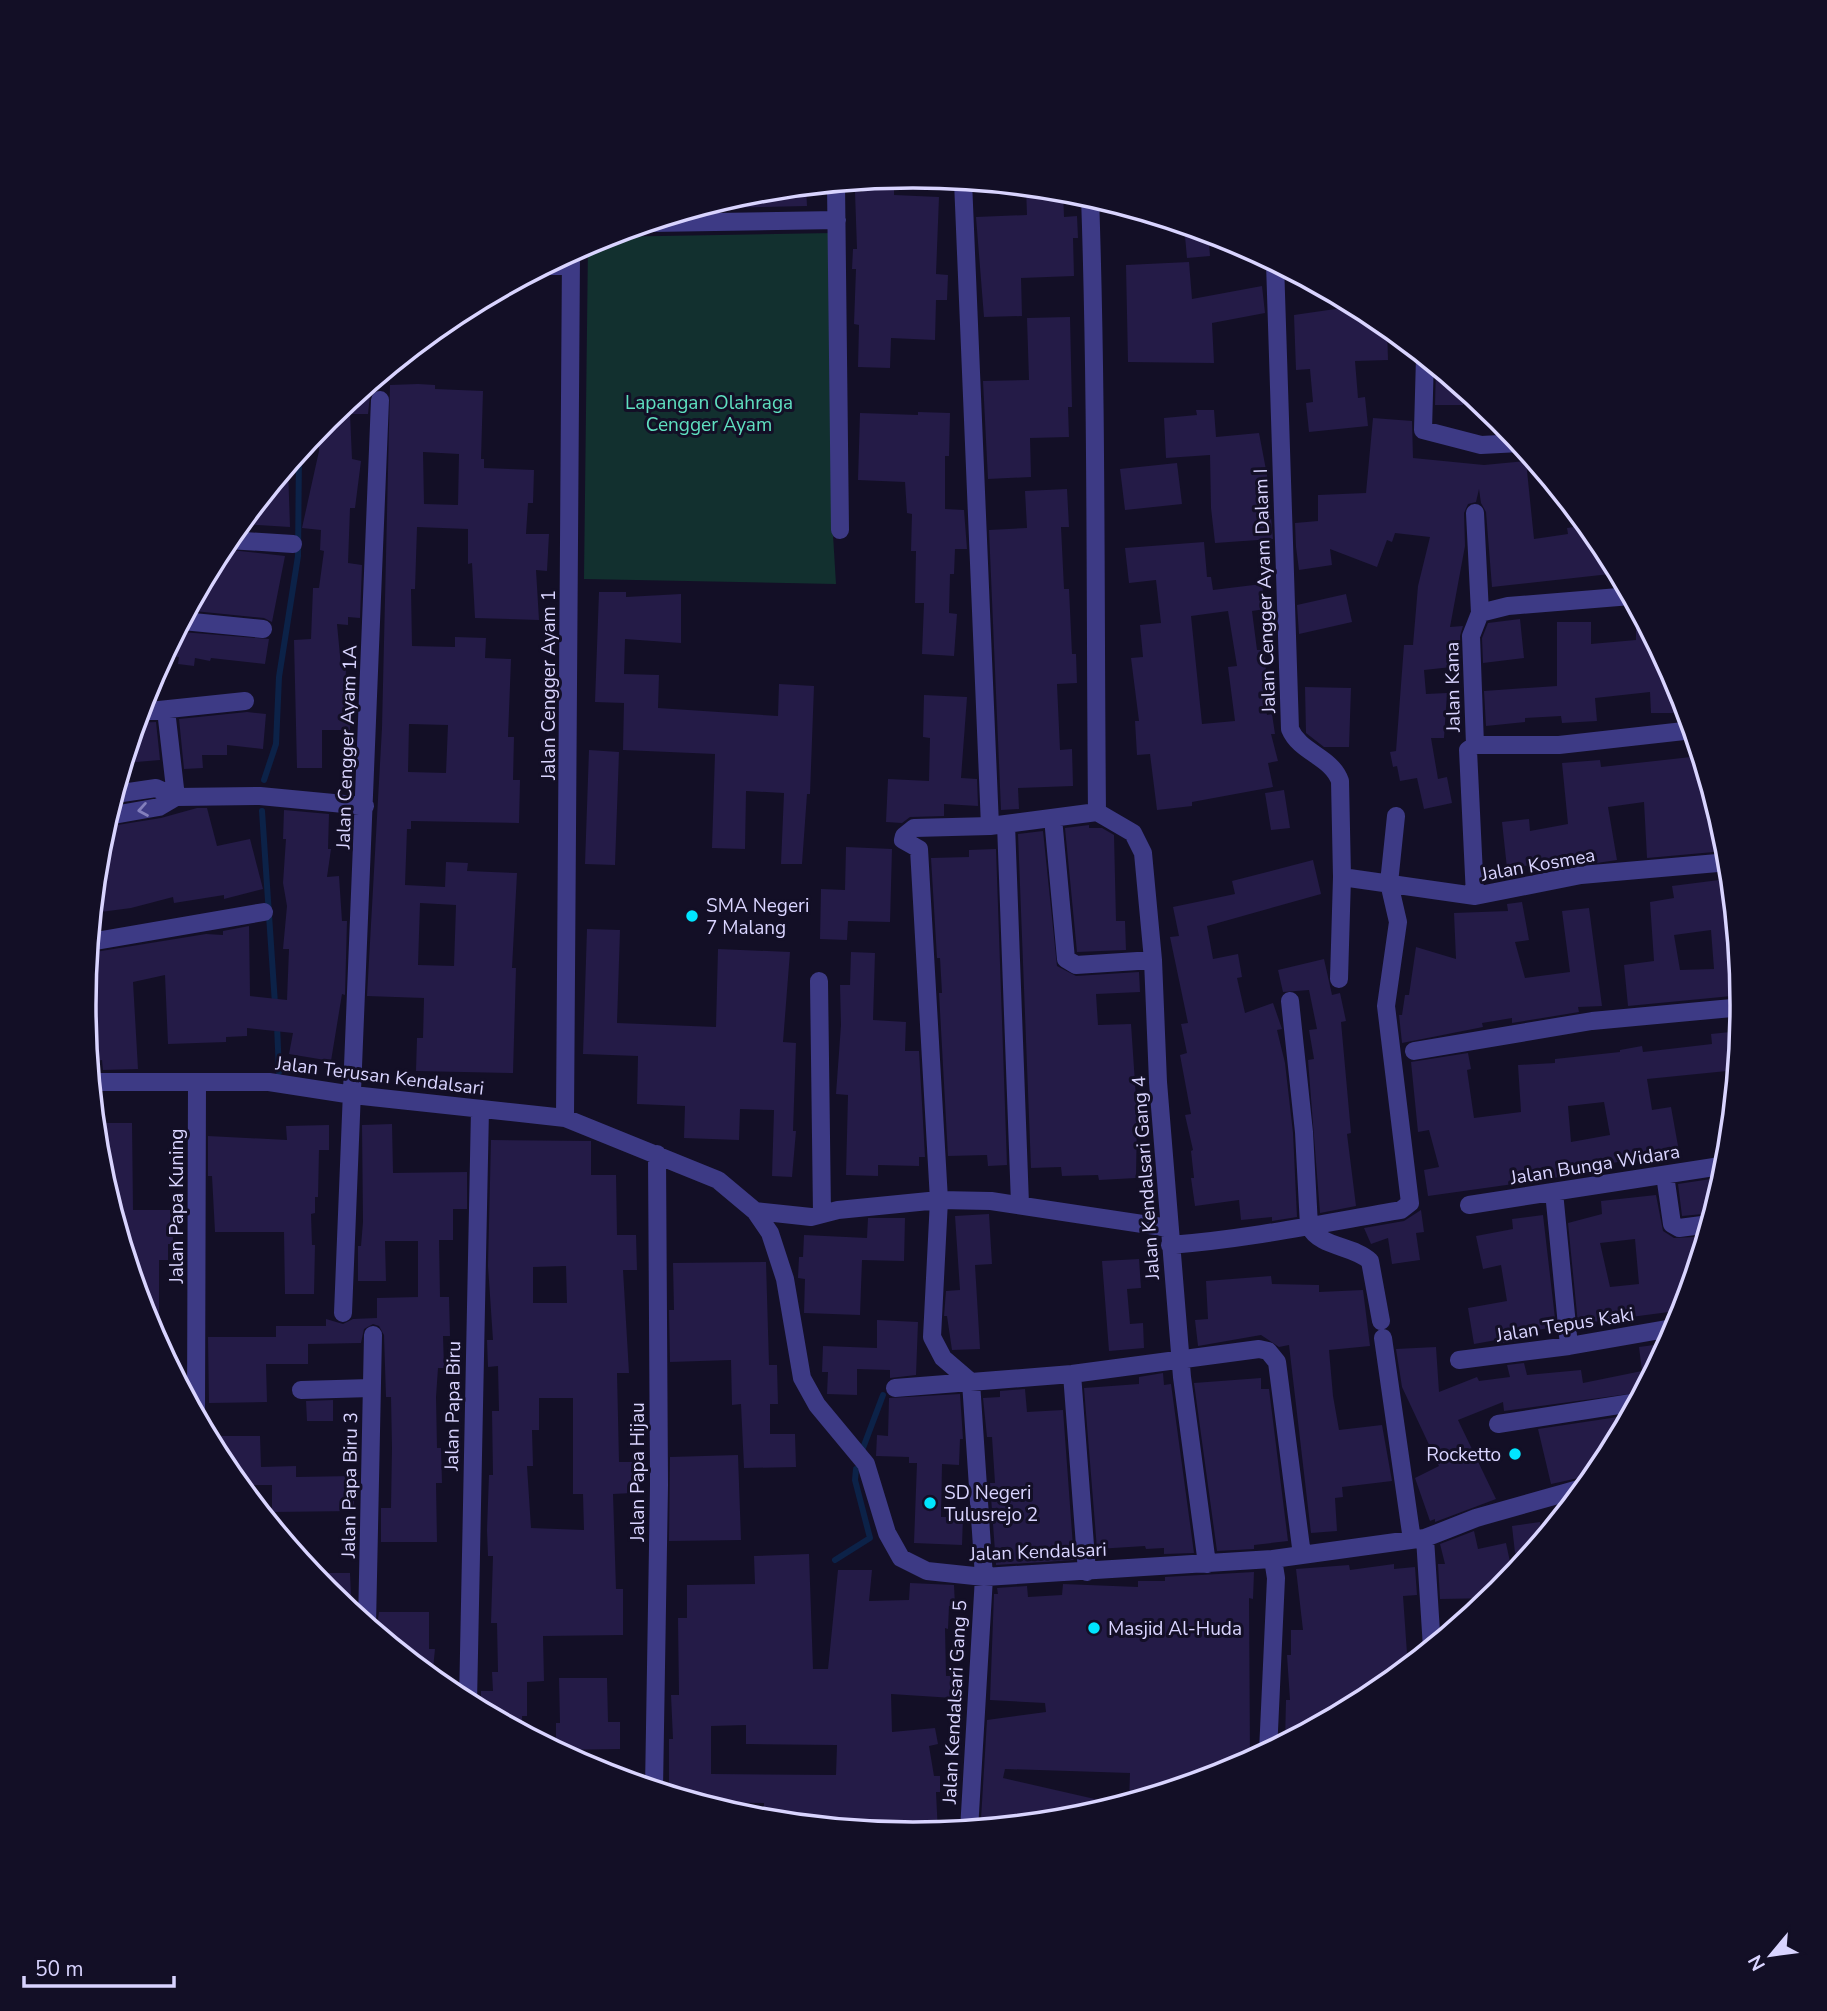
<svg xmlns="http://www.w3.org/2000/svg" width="1827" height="2011" font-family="'Nunito Sans',sans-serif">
<rect width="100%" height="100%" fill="#130f26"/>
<path fill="#12302f" d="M833 233 831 502 836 584 584 579 588 244 602 237Z"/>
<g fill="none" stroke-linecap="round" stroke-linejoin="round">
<path stroke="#0c2248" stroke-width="6" d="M264 780 276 744 279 677 298 556 299 453
M262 811 275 1004
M277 1025 279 1072
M863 1448 883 1395
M835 1560 870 1538 855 1480 856 1469"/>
</g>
<path fill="#241b47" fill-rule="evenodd" d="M894 178V195L939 197 936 274 948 275 947 300H936L935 340 891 338 890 368 858 367 859 325 854 324 856 269H852L853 249H857L855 192H862L863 181Z
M806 187 807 206 717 208 716 203 752 192Z
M1026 187 1063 191 1064 217 1077 216 1078 238H1073L1074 276 1021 278 1022 316 984 317 976 217 1027 215Z
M1184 225 1208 232 1210 256 1187 258Z
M1189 262 1192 299 1262 286 1265 313 1212 323 1214 363 1128 362 1126 265Z
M1356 306 1387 327 1388 360 1355 361 1358 398 1365 397 1368 426 1309 432 1306 403 1313 402 1310 369 1296 370 1294 315Z
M1070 317 1072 407H1068L1069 437 1030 438 1031 477 988 479 983 381 1029 380 1027 318Z
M1436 367 1463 389V405H1435Z
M380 375 377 389 370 395 368 414H350L352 459 361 461 355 508H350L348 563 362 565 360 618 348 617V625L337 624 341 666 346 667 345 701H350V730H322V768H297L294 640 311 639 313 588H319L324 551 320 550 321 530 302 528 319 451V429Z
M418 384 435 385V389L483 391 481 459H484V468L534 470 533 503H528L526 534H549L547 571 536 570 539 620 475 618 472 563 468 564V529L417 527 415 589H411L412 646 455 647V637L486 638 485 658 511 659 508 737H514L513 780H520L519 823 411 821V829H407L405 885 445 887 446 862 468 863 467 871 517 873 512 968H516L513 1073 416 1071 417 1038H423L424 998 367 996 382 728 390 385ZM423 452 459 454 458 505 424 504ZM409 724 448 725 446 773 408 772ZM420 903 456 905 454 966 418 965Z
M1196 410H1214L1216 437 1259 433 1267 475 1273 539 1215 543 1211 508 1210 455 1166 458 1164 418 1197 415Z
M918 412 950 413 949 456H945V509L964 510 967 549H955L954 574H950L949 613 957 614 954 656 922 654 924 603H915L916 551H911L912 514 907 513 905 482 858 480 860 413 918 415Z
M1373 418 1412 421 1413 458 1484 465 1526 461 1534 539 1568 534 1567 528 1574 527 1572 507 1603 545 1619 573 1492 587 1486 512 1481 503 1479 489 1476 502 1468 504 1464 513 1465 546 1450 627 1463 626 1460 636 1461 666 1424 670 1426 694 1447 693 1444 738H1431L1438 779 1447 777 1452 803 1424 809 1417 778 1400 781 1397 766 1393 767 1390 752 1396 751 1404 645H1413L1418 586 1430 537 1395 533 1392 542 1387 540 1377 567 1330 549 1332 565 1299 570 1296 547 1295 523 1318 521V495L1366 493Z
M1177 463 1182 504 1125 510 1120 469Z
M288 467 290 527 241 524 273 485Z
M1067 489 1069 527H1061L1064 589H1069L1072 654H1076L1077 683 1057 684 1060 750 1072 749 1073 786 1018 788 1019 809 1001 810 989 530 1027 528 1025 491Z
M1204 542 1207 577H1211L1213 590 1262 584 1265 609 1252 611 1257 650H1264L1266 671 1262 672 1267 715 1272 714 1275 734H1271L1278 761 1268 763 1273 787 1192 802V806L1157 810 1150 754 1137 755 1135 721H1139L1131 658 1143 657 1140 625 1161 623 1156 580 1129 583 1125 548ZM1228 611 1237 666 1228 667 1235 721 1202 724 1191 616Z
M221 549 285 556 272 622 264 618 194 611 197 594Z
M599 592H626V597L681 594V643L625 639 624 674 659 675 658 708 778 716 779 684 814 686 810 794H807L802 864H781L784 793 746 791 745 849 712 848 715 754 623 750 624 703 595 702Z
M1346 594 1352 622 1299 634 1297 605Z
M1636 606 1680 688 1684 713H1651L1650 692 1595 698 1597 721 1562 723 1561 716 1525 718V722L1486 726 1484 691 1557 686V622H1591V644L1636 640Z
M1520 619 1524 658 1483 663 1482 638 1488 623Z
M182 632 269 639 265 664 211 658 210 661 195 658 194 666 178 664 179 657 164 656 172 641H181Z
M1305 687 1351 688 1349 747H1324L1306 733Z
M924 695 967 697 961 778 977 779 978 806 944 804V816L910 817 902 823 886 822 888 779 929 781 930 738 923 737Z
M247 712 266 714 263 749 227 745V755H202L203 768 184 769 179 719Z
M156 722 160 760 124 763 137 723Z
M589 750 619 752 615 865 585 864Z
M1700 756 1724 835 1725 851 1647 858 1644 802 1608 807 1617 860 1542 871 1541 864 1507 868 1502 822 1529 819 1530 831 1568 824 1562 763 1600 760 1601 767Z
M1284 790 1290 828 1271 830 1265 793Z
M197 808H207L217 846 250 839 263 889 224 899V895L174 903 173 897 131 908 93 913 100 843 105 827 161 818Z
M284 810 329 814 328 849H331L327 877 339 876 342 921H347L345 995 342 994 331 1061 289 1054 293 1033 247 1028V1036L226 1037V1042L168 1044 165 975 133 982 138 1069 103 1070 102 1060 90 1062 84 1005 89 953 206 934 223 935V931L249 926 250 996 287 1000 289 949H283L287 906 283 883 286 839H283Z
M1089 825V828H1102L1114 835 1116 921H1125L1126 950 1077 952 1065 828Z
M1043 831 1057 966 1076 976 1139 972 1140 992 1096 994 1098 1025 1131 1024 1137 1113 1136 1178 1099 1180 1098 1175 1062 1176 1061 1167 1031 1168 1018 834Z
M846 847 892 849 890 922 848 921 847 940 820 939 821 889 845 890Z
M996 849 1007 1165 988 1166 987 1155 948 1156 939 993H942L940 958H937L931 858 969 857V850Z
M1313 860 1321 894 1207 926 1213 959 1238 954 1242 977 1237 978 1245 1013 1273 1003 1282 1029 1277 1030 1285 1063 1293 1133 1297 1217 1272 1221V1217L1241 1220 1239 1200 1195 1206 1191 1178H1194L1191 1151 1193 1150 1185 1115 1191 1114 1180 1055 1187 1053 1181 1024 1188 1023 1170 937 1179 936 1173 907 1235 894 1232 881Z
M1727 879V883H1731L1742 995 1628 1006 1624 965 1654 961 1650 902 1674 898 1672 886ZM1711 930 1714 969 1680 970 1674 935Z
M1522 902 1529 940 1515 942 1525 978 1570 972 1562 911 1589 908 1602 1006 1578 1007 1579 1012 1512 1023V1018L1482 1023 1483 1027 1402 1043 1399 1015H1402L1405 995H1409L1416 947 1456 959 1454 913 1508 911 1507 904Z
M587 929 620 930 617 1023 716 1027 718 949 790 952 783 1042 796 1043 793 1131H796L792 1177 772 1176 774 1110 740 1109 739 1140 684 1138 685 1106 637 1104 638 1056 583 1054Z
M851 952 875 953 873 1020 906 1022 905 1051H919L925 1157H919V1166L878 1165V1176L846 1175 848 1095 836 1094 841 1025 840 985H850Z
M1324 959 1332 995 1340 993 1346 1021 1341 1022 1351 1133 1347 1134 1356 1206 1320 1213 1308 1060 1314 1059 1309 1030 1317 1029 1309 990 1283 992 1278 970Z
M1740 1031 1737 1070 1647 1079 1652 1110 1671 1107 1680 1157 1664 1161 1663 1154 1573 1170 1574 1176 1527 1180V1182L1428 1196 1424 1170 1439 1167 1429 1130 1418 1132 1411 1062 1468 1053 1471 1069 1467 1070 1474 1118 1521 1112 1518 1065 1555 1063V1059L1620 1052V1050L1642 1046 1643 1052 1712 1044 1711 1034ZM1604 1102 1610 1135 1571 1142 1568 1106Z
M96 1123H132L133 1210H172L173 1244H168V1260H159V1345L147 1323 117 1222 116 1188H106L100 1167Z
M392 1124 393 1173 467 1172V1209H453V1240H439L440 1297H449L450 1336H443L444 1368H438L436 1397 437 1448H441L442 1483H436L437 1542H381V1508H391L392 1448 391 1397H386L384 1335 379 1326 373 1324 364 1329 361 1343 308 1344V1364H266L267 1402 209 1403 208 1337H276V1326H326V1319L343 1324 353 1319 377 1318V1298L418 1297V1241H385L386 1281H358V1246H361L363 1222 362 1125Z
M329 1125V1150H319L318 1197H315V1213L311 1214 312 1245H315L314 1294H285L284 1232H215L212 1176H208V1136L287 1140 286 1126Z
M491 1140 591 1141V1175H616L617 1235H636L637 1270H623L629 1373H617L619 1462H632V1493L613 1494 616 1589H623V1635L543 1636 544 1681 527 1682V1716H522V1732L481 1710V1691H493L492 1672H498L497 1623H491L493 1556H488L487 1530 489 1475H493L492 1411H499L498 1366 488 1367 487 1340H493L488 1266ZM566 1266 567 1303H533V1267ZM539 1398H573V1494H583L584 1530 531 1528 527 1466H533L532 1430H539Z
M1724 1177 1713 1213 1682 1216 1678 1184Z
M1656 1195 1663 1231 1674 1238 1694 1237 1695 1244 1704 1245 1684 1310 1578 1324 1568 1223 1602 1214 1601 1201ZM1635 1239 1639 1284 1610 1287 1600 1243Z
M1421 1210 1424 1232 1416 1233 1420 1260 1392 1264 1388 1238 1371 1244 1364 1228 1404 1221Z
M989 1214 992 1264 975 1265 980 1349 952 1350 947 1316H944L946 1291 960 1290 955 1216Z
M1543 1215 1556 1327 1518 1333 1519 1341 1503 1343 1502 1339 1474 1344 1468 1308 1507 1301 1501 1265 1483 1269 1476 1236 1513 1229 1512 1219Z
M868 1218H905L904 1261 862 1260 860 1315 804 1313 805 1279 798 1278 799 1257H803L804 1235 867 1238Z
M1139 1259 1141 1288 1127 1289 1130 1324 1143 1323 1144 1348 1109 1351 1102 1261Z
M766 1262 769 1365H777L778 1404H770V1434H795L796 1467 744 1468 741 1404 732 1405 731 1360 670 1362 669 1310H674L673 1263Z
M1271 1276 1272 1284 1319 1285V1292L1363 1290 1370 1346 1329 1350 1333 1396 1339 1430 1382 1425 1392 1481 1342 1487 1343 1497 1335 1498 1337 1531 1311 1533 1289 1345 1279 1347 1261 1335 1198 1346 1195 1320 1208 1319 1206 1281Z
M877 1320 918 1322 916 1375 890 1378V1370L857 1369V1395L827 1394 828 1372H822L823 1346 877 1348Z
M1662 1344 1663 1355 1643 1392 1504 1411 1503 1402 1458 1420 1496 1499 1435 1522V1519L1430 1521 1415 1478 1439 1466 1402 1387 1396 1349 1436 1347 1439 1392 1477 1377 1479 1381 1510 1377 1507 1365 1524 1363 1527 1375 1581 1370 1583 1383 1642 1371 1639 1347Z
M1163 1373 1164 1385 1171 1384 1194 1553 1164 1554V1548L1146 1549 1145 1546 1097 1549 1084 1388 1139 1384V1377Z
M1261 1378V1389H1269L1288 1541 1254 1545V1549L1217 1551 1194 1383Z
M1025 1389 1027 1412 1063 1410 1074 1560 996 1565 990 1483H995L992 1437H987L983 1398 1000 1397V1391Z
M960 1394 963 1439H960L959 1465 942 1464 941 1517H963L962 1545 914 1543 917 1463H909V1457L876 1456 877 1435 888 1436 889 1398Z
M333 1400V1421H307L306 1401Z
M1631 1415 1597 1474 1551 1484 1538 1429Z
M207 1436H260L261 1467 296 1466V1477L354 1476V1511L272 1512V1485H239L224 1466Z
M738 1455 741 1540 669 1541 670 1457Z
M1540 1522 1542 1541 1534 1551 1515 1553 1512 1526Z
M1474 1531 1478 1549 1506 1543 1513 1576 1493 1598 1440 1599 1438 1564H1445L1440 1544Z
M809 1554 813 1669H828L838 1570H872L869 1601 909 1600 910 1583 954 1585 955 1606H949L948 1629 945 1628 946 1676H954L953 1698 891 1694 892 1732 935 1728 938 1744 929 1746 934 1776H940V1792H936L938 1833 913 1835 814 1825V1819H764V1803L695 1802 669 1794V1739H673L671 1695H679L678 1618H687V1585L755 1584 754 1556ZM746 1725V1744L837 1745 836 1775 711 1774V1726Z
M1394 1564V1569L1415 1567 1417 1595 1403 1596 1408 1668 1374 1696 1285 1743 1286 1700H1290L1287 1655H1291V1630H1303L1296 1569 1349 1565 1350 1570Z
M1254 1572 1253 1599 1249 1598 1250 1762 1231 1772 1129 1803 1130 1773 1005 1769 1003 1778 1121 1805 1074 1819 1012 1825 1013 1823 981 1819 987 1720 1046 1712 1045 1703 990 1700 994 1594H998L997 1588 1027 1586 1028 1597 1062 1595 1063 1584 1138 1587V1581H1165V1577Z
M311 1573H350L351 1596H332Z
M379 1612H429V1649H435L432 1679 376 1632Z
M559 1678H607L608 1722H620V1749L556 1750V1723H560Z"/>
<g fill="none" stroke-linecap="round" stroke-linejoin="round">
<path stroke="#3d3a85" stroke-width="18" d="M963 181 990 826
M836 184 840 530
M1090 196C1097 401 1095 607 1097 812
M650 223 837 220
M1275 263 1290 729C1300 753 1331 756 1340 781L1342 877 1339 979
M546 266H571
M1425 357 1423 430 1481 445 1520 443
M1475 513 1480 613
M228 540 293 544
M183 621 263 629
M166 710 176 797
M140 712 245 701
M1475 745 1471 636 1480 613 1508 606 1631 596
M1475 745H1559L1693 730
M1475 745 1468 750 1475 896
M115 794 156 788 176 797 260 796 365 806
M1097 812 1133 833 1143 853 1153 960 1158 1082 1182 1377 1207 1564
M108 816 159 807 176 797
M1053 818 1066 959 1076 965 1153 960
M1006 824 1020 1204
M1342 877 1475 896 1581 875 1729 862
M90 942 264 912
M819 981 822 1214
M1290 1001 1304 1132 1309 1226C1320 1248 1353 1245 1370 1261L1381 1321
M1414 1051 1592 1021 1743 1007
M92 1082H269L353 1095 565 1118 718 1180 755 1211 770 1233 785 1279 802 1378 817 1405 866 1464 887 1533 901 1558 927 1571 984 1577 1273 1559 1425 1538 1476 1518 1586 1487
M565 1118 571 253
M1665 1175 1672 1224 1679 1228 1710 1224
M1554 1192 1569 1346
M1469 1205 1727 1165
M755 1211 811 1217 838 1210 939 1200 991 1201 1169 1228
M1170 1245C1248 1239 1325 1223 1401 1210L1410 1203 1386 1006 1398 922 1389 883 1396 816
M343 1313 380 400
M1383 1338 1412 1540
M1459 1360 1569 1346 1678 1327
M1072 1374 1087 1572
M895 1388 1072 1374 1259 1349 1268 1351 1277 1362 1302 1555
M301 1390 371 1388
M196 1414 197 1082
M1498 1424 1638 1402
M1425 1538 1432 1648
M367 1625 373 1335
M468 1703 480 1109
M1268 1752 1276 1578 1273 1559
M654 1789 659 1485 657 1154
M969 1830 984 1577 971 1382 943 1358 932 1337 939 1200 919 849 903 840 904 836 914 828 990 826 1097 812"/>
</g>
<defs><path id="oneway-chevron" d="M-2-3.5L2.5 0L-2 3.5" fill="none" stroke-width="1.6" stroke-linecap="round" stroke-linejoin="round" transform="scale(1.75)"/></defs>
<use stroke="#837fbc" href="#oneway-chevron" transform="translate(143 810) rotate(170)"/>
<g fill="#00e5ff" stroke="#130f26" stroke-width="2.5">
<circle cx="692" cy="916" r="7"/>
<circle cx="1515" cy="1454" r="7"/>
<circle cx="930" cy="1503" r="7"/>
<circle cx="1094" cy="1628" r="7"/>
</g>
<g text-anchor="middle" stroke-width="6" stroke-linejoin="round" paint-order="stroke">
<g font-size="19" fill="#5fe0c0" stroke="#130f26">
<text x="709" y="409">Lapangan Olahraga<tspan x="709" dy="22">Cengger Ayam</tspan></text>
</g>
<g font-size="19" fill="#d9d4ff" stroke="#130f26">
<text transform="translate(1264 591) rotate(-92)" y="7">Jalan Cengger Ayam Dalam I</text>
<text transform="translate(548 685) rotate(-90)" y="7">Jalan Cengger Ayam 1</text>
<text transform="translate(1452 687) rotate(-91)" y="7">Jalan Kana</text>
<text transform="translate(346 747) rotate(-88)" y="7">Jalan Cengger Ayam 1A</text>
<text transform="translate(1538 864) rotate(-10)" y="7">Jalan Kosmea</text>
<text transform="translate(380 1075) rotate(7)" y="7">Jalan Terusan Kendalsari</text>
<text transform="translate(1595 1164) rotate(-9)" y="7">Jalan Bunga Widara</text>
<text transform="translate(1145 1178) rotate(-94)" y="7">Jalan Kendalsari Gang 4</text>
<text transform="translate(176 1206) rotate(-90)" y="7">Jalan Papa Kuning</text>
<text transform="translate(1565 1324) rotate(-9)" y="7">Jalan Tepus Kaki</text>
<text transform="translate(452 1406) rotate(-89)" y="7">Jalan Papa Biru</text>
<text transform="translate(637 1472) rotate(-90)" y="7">Jalan Papa Hijau</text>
<text transform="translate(349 1485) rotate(-89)" y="7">Jalan Papa Biru 3</text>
<text transform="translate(1038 1551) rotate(-2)" y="7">Jalan Kendalsari</text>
<text transform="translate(954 1702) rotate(-87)" y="7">Jalan Kendalsari Gang 5</text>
</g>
<g font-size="19" fill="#d9d4ff" stroke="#130f26" text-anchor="start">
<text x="706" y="912">SMA Negeri<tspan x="706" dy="22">7 Malang</tspan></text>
<text x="1501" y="1461" text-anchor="end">Rocketto</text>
<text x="944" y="1499">SD Negeri<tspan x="944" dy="22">Tulusrejo 2</tspan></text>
<text x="1108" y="1635">Masjid Al-Huda</text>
</g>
</g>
<path d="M0 0H1827V2011H0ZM96 1005a817 817 0 1 1 1634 0a817 817 0 1 1-1634 0Z" fill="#130f26" fill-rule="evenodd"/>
<path fill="none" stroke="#d9d4ff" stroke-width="3.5" d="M96 1005a817 817 0 1 1 1634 0a817 817 0 1 1-1634 0Z"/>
<g transform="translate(1771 1955) rotate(241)" stroke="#130f26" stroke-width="5" paint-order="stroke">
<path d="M0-5L12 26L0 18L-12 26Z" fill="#d9d4ff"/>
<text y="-10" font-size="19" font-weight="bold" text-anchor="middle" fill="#d9d4ff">N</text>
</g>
<path d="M24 1976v10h150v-10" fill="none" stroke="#d9d4ff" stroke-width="3.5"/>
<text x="35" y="1976" font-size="21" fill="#d9d4ff" stroke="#130f26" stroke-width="5" paint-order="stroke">50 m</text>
</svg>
